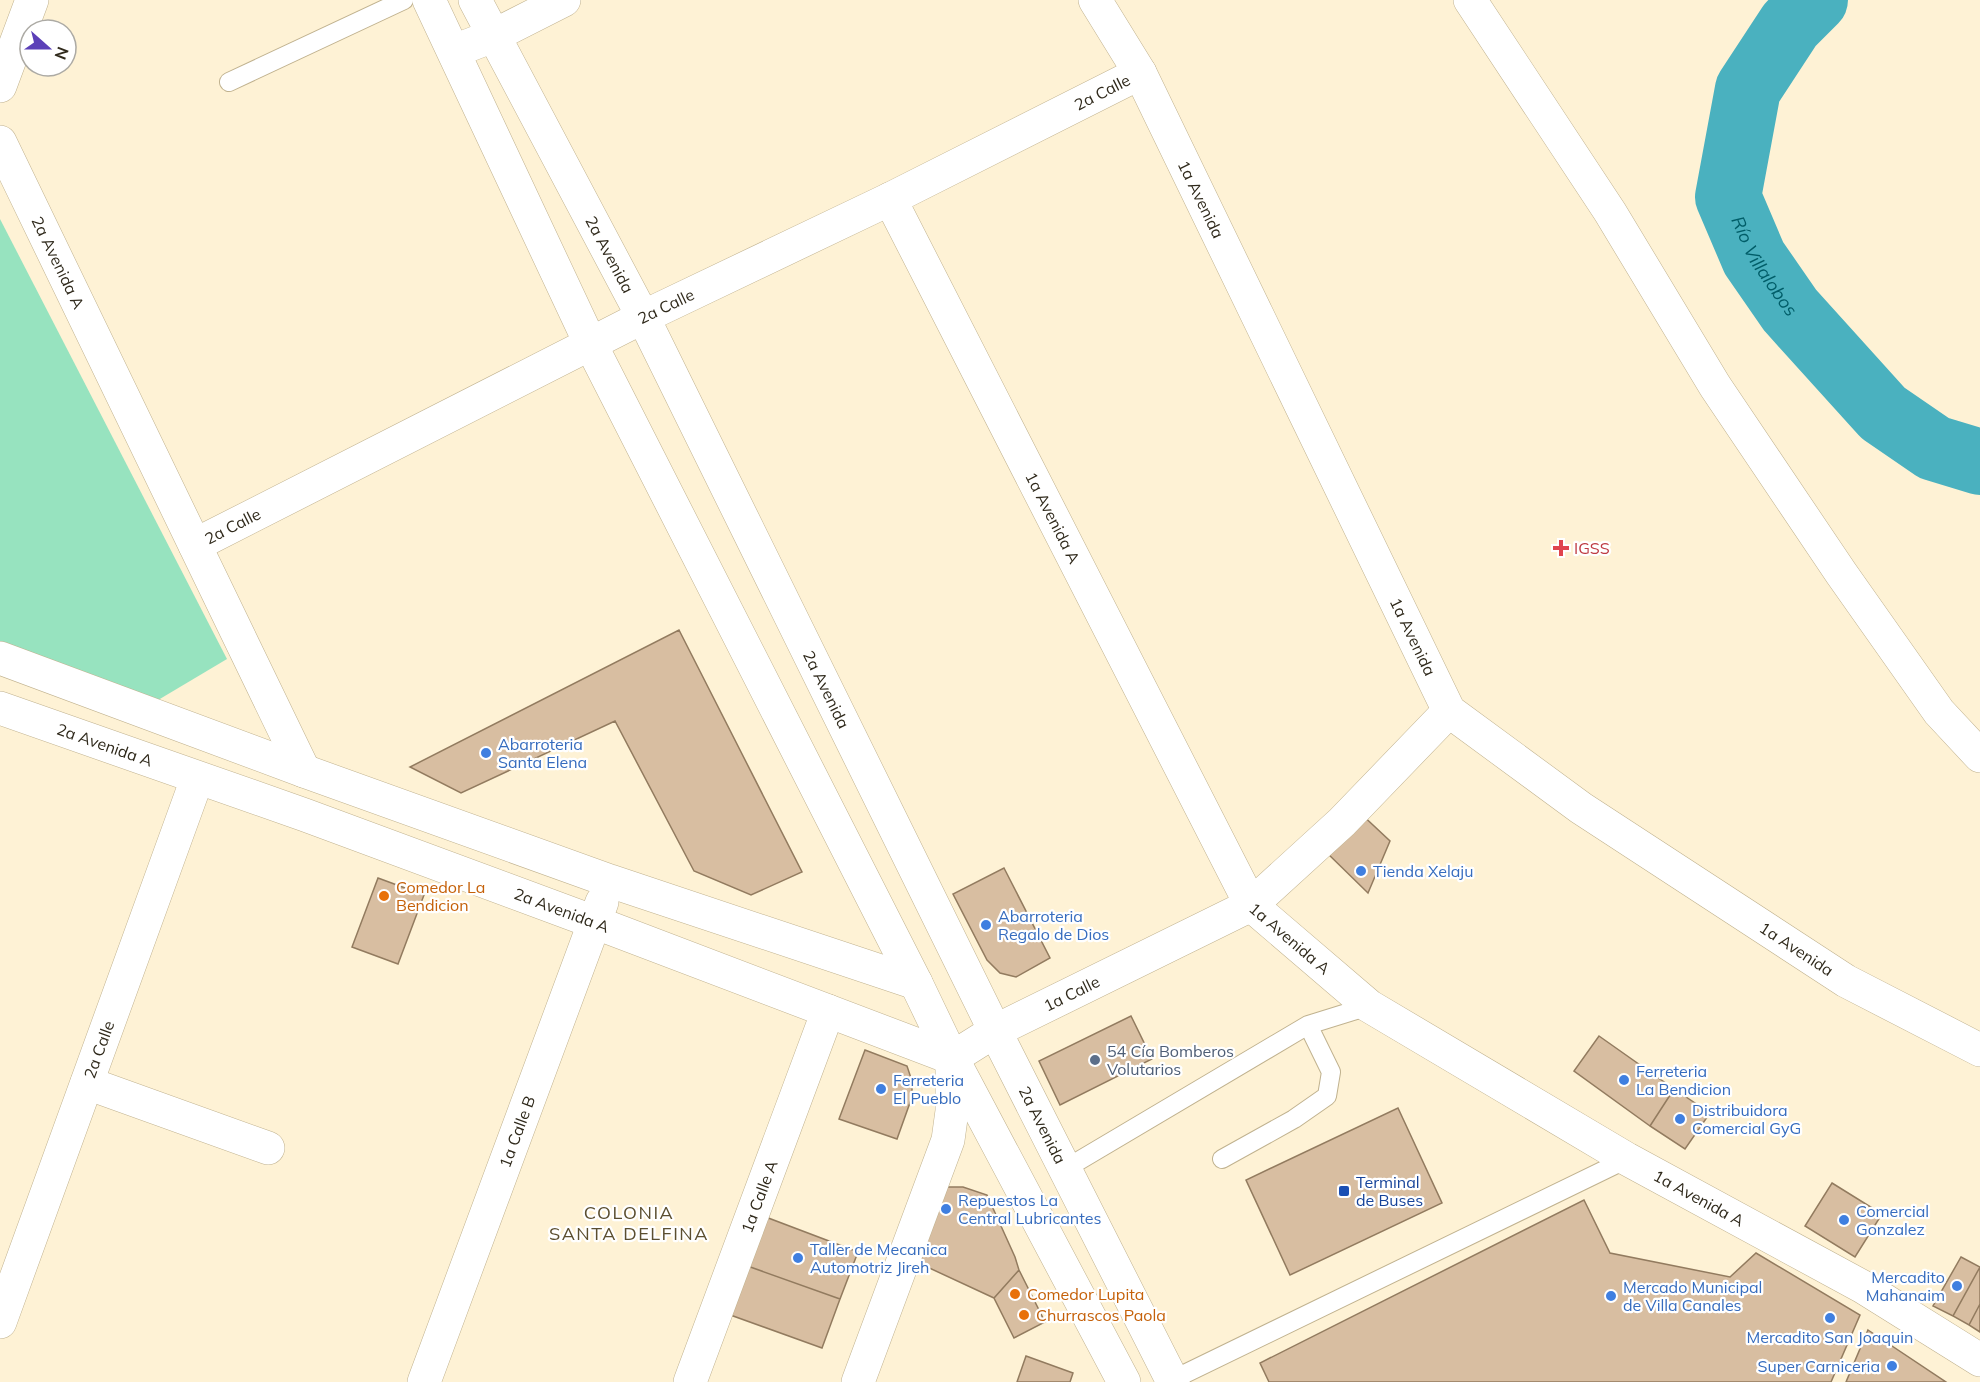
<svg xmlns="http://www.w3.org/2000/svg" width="1980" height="1382" font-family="Mulish,sans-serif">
<rect width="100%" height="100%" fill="#fef2d5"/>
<path fill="#97e3bf" d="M0 219 227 659 143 709 0 653Z"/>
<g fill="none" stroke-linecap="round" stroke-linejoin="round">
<path stroke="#4ab1bf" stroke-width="66" id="s1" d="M1815 0 1790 25 1748 89 1728 197 1754 258 1790 310 1883 413 1934 448 1980 462"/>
</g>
<path fill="#d8bea1" stroke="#927b5f" stroke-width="1.5" d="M679 630 802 872 751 895 694 871 615 721 461 793 410 767Z
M1358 811 1390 841 1368 893 1323 849Z
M1004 868 1050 958 1016 977 1000 973 987 960 953 894Z
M378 878 424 895 398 964 352 947Z
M1131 1016 1152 1059 1060 1105 1039 1061Z
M1599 1036 1674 1089 1650 1126 1574 1071Z
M865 1050 907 1066 912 1081V1097L897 1139 839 1119Z
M1674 1089 1710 1113 1685 1149 1650 1126Z
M1398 1108 1442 1203 1290 1275 1246 1180Z
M1832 1183 1882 1214 1855 1257 1805 1226Z
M946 1187H963L987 1195 1015 1257 1019 1270 994 1298 925 1266 913 1240Z
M1584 1200 1610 1253 1730 1277 1756 1253 1860 1315 1831 1382H1269L1260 1363Z
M755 1213 858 1252 840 1299 739 1263Z
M1961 1257 1980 1267 1953 1316 1933 1306Z
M739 1263 840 1299 822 1348 722 1312Z
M1980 1267V1304L1969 1325 1953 1316Z
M1019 1270 1045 1322 1014 1338 994 1298Z
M1980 1304V1332L1969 1325Z
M1868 1330 1946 1382H1846Z
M1026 1356 1073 1373 1070 1382H1017Z"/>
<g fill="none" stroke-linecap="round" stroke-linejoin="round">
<g stroke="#c0b28f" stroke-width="20">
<path id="service" d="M229 82 404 0
M1222 1159 1294 1119 1327 1096 1331 1072 1308 1025
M1065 1169 1308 1025 1369 1006
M1172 1380 1627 1159"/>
</g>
<g stroke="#c0b28f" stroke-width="34">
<g id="minor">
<path id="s2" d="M1095 0 1140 73 1449 711 1581 808 1846 981 1980 1050"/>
<path d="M1470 0 1610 212 1715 386 1841 573 1939 712 1980 756"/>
<path d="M454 51 493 36 564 0"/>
<path d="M0 86 32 0"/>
<path id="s3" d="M0 142 304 771"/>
<path id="s4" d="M890 199 1251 905 1369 1006 1627 1159 1863 1287 1980 1360"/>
<path id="s5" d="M195 545 643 317 890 199 1140 73"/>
<path d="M0 658 304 771 610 881 916 983"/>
<path id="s6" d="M0 708 305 815 594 922 952 1058"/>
<path id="s7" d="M952 1058 995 1031 1251 905 1342 822 1449 711"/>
<path d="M87 1083 268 1148"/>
<path id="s8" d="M0 1322 197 779"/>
<path id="s9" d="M424 1382 602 902"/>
<path id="s10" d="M690 1382 828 1011"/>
<path d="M858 1382 948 1140 952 1111V1058"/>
</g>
</g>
<g stroke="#c0b28f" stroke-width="34">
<g id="tertiary">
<path d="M429 0 591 345 916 983 952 1058 1124 1382"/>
<path id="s11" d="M475 0 643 317 995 1031 1173 1382"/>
</g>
</g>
<use href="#service" stroke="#fff" stroke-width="18"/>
<use href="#minor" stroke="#fff" stroke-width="33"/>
<use href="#tertiary" stroke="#fff" stroke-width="33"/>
</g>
<path fill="#e0444e" stroke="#fff" stroke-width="2" d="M1558 539h6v6h6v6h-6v6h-6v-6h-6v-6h6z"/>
<g fill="#3f7fe0" stroke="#fff" stroke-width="2">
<circle cx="486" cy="753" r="6"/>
<circle cx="1361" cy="871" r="6"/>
<circle cx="986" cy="925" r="6"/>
<circle cx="1624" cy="1080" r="6"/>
<circle cx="881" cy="1089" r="6"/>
<circle cx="1680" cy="1119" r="6"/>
<circle cx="946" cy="1209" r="6"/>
<circle cx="1844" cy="1220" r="6"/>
<circle cx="798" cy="1258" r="6"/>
<circle cx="1957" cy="1286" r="6"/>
<circle cx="1611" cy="1296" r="6"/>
<circle cx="1830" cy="1318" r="6"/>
<circle cx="1892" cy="1366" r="6"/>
</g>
<g fill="#e8710a" stroke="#fff" stroke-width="2">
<circle cx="384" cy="896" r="6"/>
<circle cx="1015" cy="1294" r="6"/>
<circle cx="1024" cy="1315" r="6"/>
</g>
<circle fill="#5c6f8a" stroke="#fff" stroke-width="2" cx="1095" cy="1060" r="6"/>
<rect fill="#1a4fb4" stroke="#fff" stroke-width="2" x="1338" y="1185" width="12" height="12" rx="3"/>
<g text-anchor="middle" stroke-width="4.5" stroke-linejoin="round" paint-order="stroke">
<g font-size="16" fill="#302a1c" stroke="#fff">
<text dy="6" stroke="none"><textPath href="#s5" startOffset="1014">2a Calle</textPath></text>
<text dy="6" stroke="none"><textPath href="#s2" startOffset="226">1a Avenida</textPath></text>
<text dy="6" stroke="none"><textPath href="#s11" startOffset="288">2a Avenida</textPath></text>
<text dy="6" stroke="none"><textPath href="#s3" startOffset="134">2a Avenida A</textPath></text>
<text dy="6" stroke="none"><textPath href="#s5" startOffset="528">2a Calle</textPath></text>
<text dy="6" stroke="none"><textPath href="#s4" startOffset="358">1a Avenida A</textPath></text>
<text dy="6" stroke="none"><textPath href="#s5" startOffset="42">2a Calle</textPath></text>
<text dy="6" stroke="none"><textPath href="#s2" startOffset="712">1a Avenida</textPath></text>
<text dy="6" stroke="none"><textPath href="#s11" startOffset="774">2a Avenida</textPath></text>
<text dy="6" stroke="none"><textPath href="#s6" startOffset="111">2a Avenida A</textPath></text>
<text dy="6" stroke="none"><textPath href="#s6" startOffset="597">2a Avenida A</textPath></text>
<text dy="6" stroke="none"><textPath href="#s4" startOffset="844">1a Avenida A</textPath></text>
<text dy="6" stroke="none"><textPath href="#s2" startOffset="1216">1a Avenida</textPath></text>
<text dy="6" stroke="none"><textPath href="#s7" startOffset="136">1a Calle</textPath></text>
<text dy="6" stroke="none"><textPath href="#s8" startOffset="290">2a Calle</textPath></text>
<text dy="6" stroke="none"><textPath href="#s11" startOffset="1260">2a Avenida</textPath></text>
<text dy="6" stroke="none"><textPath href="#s9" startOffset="267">1a Calle B</textPath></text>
<text dy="6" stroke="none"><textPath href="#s10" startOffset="198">1a Calle A</textPath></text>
<text dy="6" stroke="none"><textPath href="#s4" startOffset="1330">1a Avenida A</textPath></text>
</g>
<g font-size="16" fill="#be3a42" stroke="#fff" text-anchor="start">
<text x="1574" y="554">IGSS</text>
</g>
<g font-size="16" fill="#366cbe" stroke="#fff" text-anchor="start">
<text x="498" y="750">Abarroteria<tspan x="498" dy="18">Santa Elena</tspan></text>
<text x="1373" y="877">Tienda Xelaju</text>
<text x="998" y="922">Abarroteria<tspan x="998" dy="18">Regalo de Dios</tspan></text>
<text x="1636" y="1077">Ferreteria<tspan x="1636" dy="18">La Bendicion</tspan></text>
<text x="893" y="1086">Ferreteria<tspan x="893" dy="18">El Pueblo</tspan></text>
<text x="1692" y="1116">Distribuidora<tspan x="1692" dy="18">Comercial GyG</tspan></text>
<text x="958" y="1206">Repuestos La<tspan x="958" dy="18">Central Lubricantes</tspan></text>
<text x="1856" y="1217">Comercial<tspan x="1856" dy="18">Gonzalez</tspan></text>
<text x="810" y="1255">Taller de Mecanica<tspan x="810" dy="18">Automotriz Jireh</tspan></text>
<text x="1945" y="1283" text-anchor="end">Mercadito<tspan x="1945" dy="18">Mahanaim</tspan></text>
<text x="1623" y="1293">Mercado Municipal<tspan x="1623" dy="18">de Villa Canales</tspan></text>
<text x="1830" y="1343" text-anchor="middle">Mercadito San Joaquin</text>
<text x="1880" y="1372" text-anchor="end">Super Carniceria</text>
</g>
<g font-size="16" fill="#c56008" stroke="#fff" text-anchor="start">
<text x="396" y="893">Comedor La<tspan x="396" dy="18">Bendicion</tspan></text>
<text x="1027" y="1300">Comedor Lupita</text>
<text x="1036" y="1321">Churrascos Paola</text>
</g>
<g font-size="16" fill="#4e5e75" stroke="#fff" text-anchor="start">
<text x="1107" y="1057">54 Cía Bomberos<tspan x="1107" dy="18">Volutarios</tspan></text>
</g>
<g font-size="16" fill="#164399" stroke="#fff" text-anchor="start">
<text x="1356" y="1188">Terminal<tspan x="1356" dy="18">de Buses</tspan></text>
</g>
<g font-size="18" font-style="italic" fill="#005d68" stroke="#fff">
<text dy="6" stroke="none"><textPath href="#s1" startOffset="300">Río Villalobos</textPath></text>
</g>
<g font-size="18" letter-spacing="1.5" fill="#5b4e2f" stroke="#fff">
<text x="629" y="1219">COLONIA<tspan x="629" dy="21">SANTA DELFINA</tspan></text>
</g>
</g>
<g transform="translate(48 48) rotate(111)"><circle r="28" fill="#ffffff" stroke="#acaaa4" stroke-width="1.5"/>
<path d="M0-4.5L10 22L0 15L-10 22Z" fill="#5c40b8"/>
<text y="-9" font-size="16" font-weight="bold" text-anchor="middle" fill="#302a1c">N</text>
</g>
</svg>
